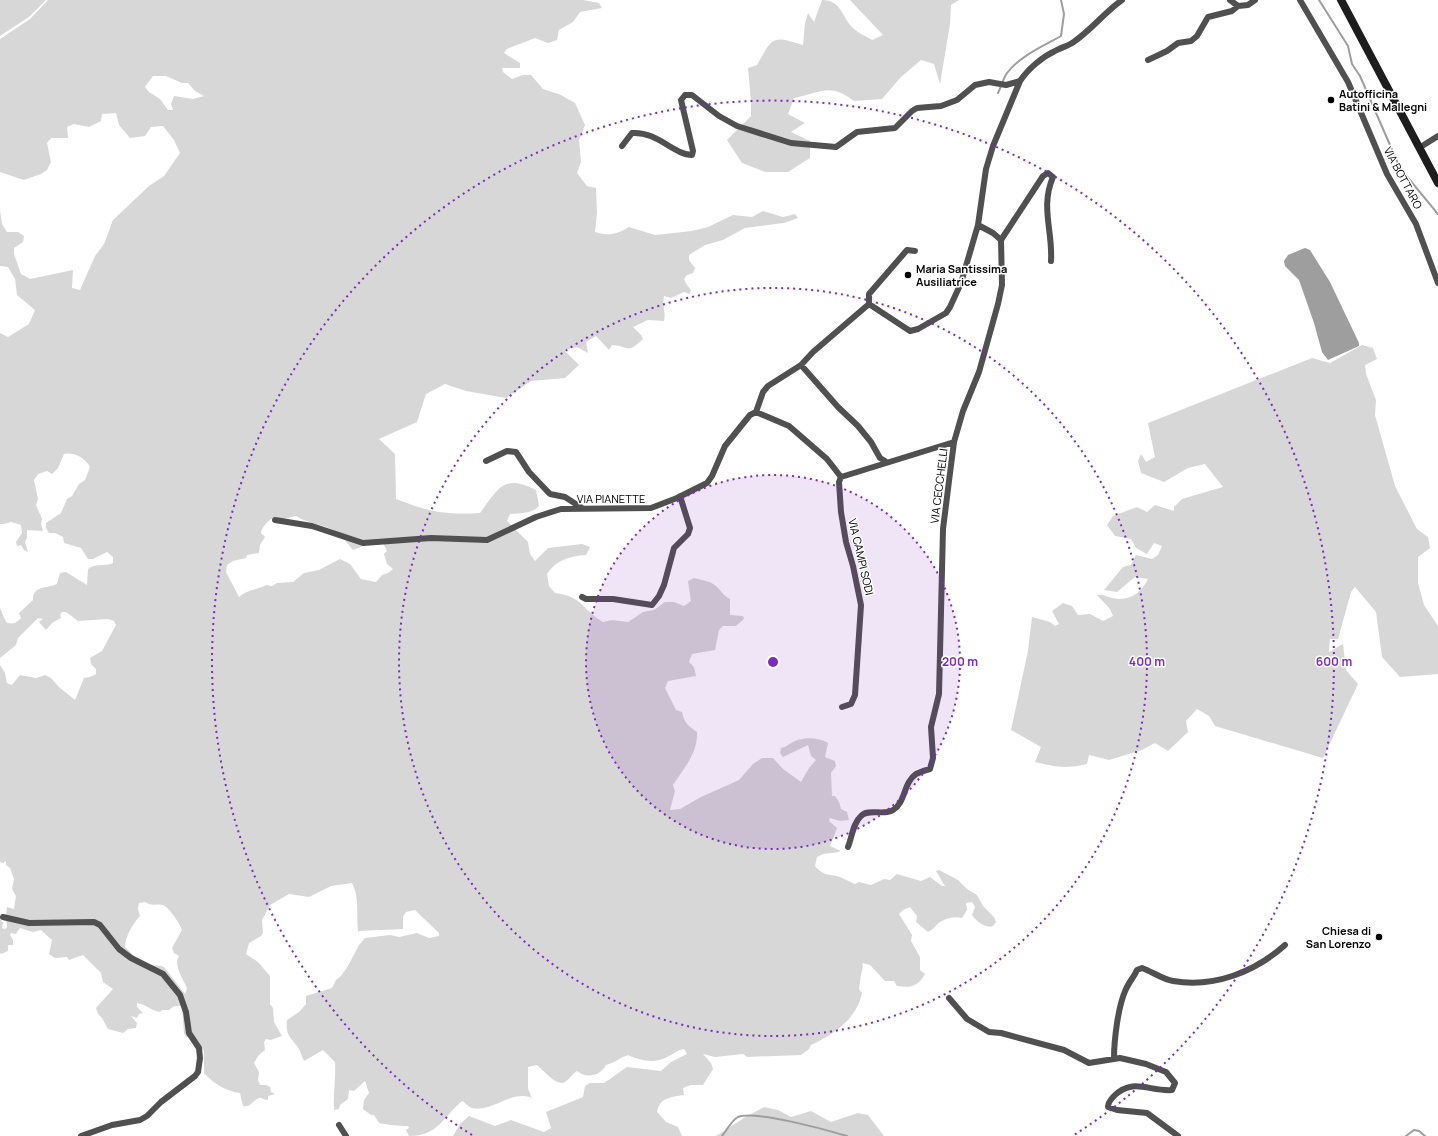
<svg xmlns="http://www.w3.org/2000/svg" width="1438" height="1136" font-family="Manrope,sans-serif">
<rect width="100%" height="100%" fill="#fff"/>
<path fill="#d7d7d7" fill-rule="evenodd" d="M0 0H46L29 17 0 36Z
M48 0H583L599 3 602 8 580 12 573 22 559 30 557 40 548 43 535 38 507 49 504 53 520 63V68H502L503 72 512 79 523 75H531L543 89 561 95 575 103 585 125 579 140 581 162 577 173 587 186 596 188 597 213 595 232C608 236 616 235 629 227L655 235 692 231 708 227 733 215 752 217 763 211 783 217 795 214 798 218 784 223 745 228 723 240 705 245 689 255V260L695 268 693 273 687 275 684 279 687 285 691 290 690 294 684 292 671 298 664 296C662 306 666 312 664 321L648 320 633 327 641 335 643 339C626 355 630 346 612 345L609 350 596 336 586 342 588 353 577 347 564 350 579 365 565 378 531 381 506 398 466 391 445 384 426 394 417 422 379 439 395 454 396 499C429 512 445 515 480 513 499 487 504 474 536 490L539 506C532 514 520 513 510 514L507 521 528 542 530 554 535 561 548 548 582 544 590 547 586 555C570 556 556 560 547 574L549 586 555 593C584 597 581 609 603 622L612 620 628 622 643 612 654 610 665 602H674L684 606 691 601 688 581 694 578C702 580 712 581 718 588 722 592 724 596 730 599V615L743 616 744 619 736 626H723L719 630 715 650 692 654 689 662 694 667 696 676 668 681 665 688 676 710 682 712C684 722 688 726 697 732 698 753 684 768 673 785L675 791 670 810 680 809 701 797 739 780 753 764 762 758H773L783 769 801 782 809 768 816 760 811 756 808 745 783 757 780 753 781 748C787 747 787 745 793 742 803 737 818 737 828 743L825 757 835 761 836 766 831 773 832 796H835L839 802 841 809 847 812 849 820 840 821 830 818 829 821 837 828 830 846 841 851C831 855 827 851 817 857L815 866C825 877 827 873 840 877 845 879 850 882 855 884L859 882 871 885 884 879 890 880 897 874 921 881 930 877 942 886H945L936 871 939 870 958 880 967 889 977 895 983 906 994 917 996 922 993 926C986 929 976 921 972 915L975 907 972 902 966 903 967 910 962 918C955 916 947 918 940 922 935 925 935 929 928 932L916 922 917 916 910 907 903 910 899 914 912 935 911 941 920 957V970L925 974C918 987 910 988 897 986L894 981H885L870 965 862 963 863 967C861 973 860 982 859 989L862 993C856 1020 834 1034 811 1045L809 1049 801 1055 747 1057 743 1054 715 1057 703 1054 711 1063 713 1069 703 1085H691L683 1088 684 1095C671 1097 659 1098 657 1112L666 1122 678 1127 682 1136H453L460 1124 469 1116 495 1126 511 1120 544 1132 551 1128 546 1112 583 1097 585 1086 590 1083H604L627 1067 661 1071 671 1062 687 1054 684 1049C677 1050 674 1054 667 1057 655 1064 640 1061 628 1055 619 1058 615 1063 606 1065 600 1076 587 1079 577 1071 572 1074 570 1079 565 1082 557 1087 543 1070 537 1065L528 1067V1089L532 1098C511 1089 493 1113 472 1108 468 1107 466 1103 462 1101 442 1118 438 1136 409 1136L406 1130 409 1128 408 1126C397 1126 389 1125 379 1123L374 1115H371L363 1109 364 1100 369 1093 365 1081 354 1091 349 1090 348 1099 340 1105 339 1109 334 1110C333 1093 336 1078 335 1062L323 1050 304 1061C302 1057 301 1053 299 1049 291 1037 285 1036 287 1020L299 1012 306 1004V996L332 988 336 980 341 976 348 966 359 945 365 938 390 935 399 937 417 933 429 938 439 936V933L415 910 406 912 403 917V929L358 931C356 913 360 899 352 883L331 886 309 897 289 894 270 905 262 920 263 933 261 936 249 943 246 954 258 962 270 976V1004L273 1008 274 1022 282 1036 271 1040 266 1039 264 1042 265 1050 258 1056 254 1063 259 1072 258 1080 260 1085H266L270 1087 271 1092 275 1094 268 1096V1100C266 1100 263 1099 261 1098 253 1098 252 1108 243 1106L240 1093C227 1092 213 1083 204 1073V1051L190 1032 187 1011 181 995 173 982 159 969 144 964 119 948 101 924 94 920 29 922 6 916 7 907 14 909 16 896 12 889 14 879 10 868 6 865V861L3 863 0 862V665L5 673 7 683 12 685 20 675 36 678 45 675 51 678 59 687 75 700 84 678 90 677 96 674V669L91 664 90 658 102 651 116 625 114 621 108 619 78 621 66 612H62L60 615 61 618 52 623 46 630 39 622 43 619 38 618 18 638 16 645 0 658V608L6 622C13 625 16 623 21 618L19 613 33 600C33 585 46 589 57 584L60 573 66 572 87 585 88 569C95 563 104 567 113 563V557L107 552 93 559H88L81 548 64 543 63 537 55 533H49L46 528V523L61 513 67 499 72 496 79 484 85 480 90 467C85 458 75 452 64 454L58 468 52 474 47 471 38 474 34 480 38 499 36 505 42 519 41 524 43 531 27 530V538L25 542 28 552 24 550 21 545 17 546 16 542 22 533 21 525 11 522 4 524H0V333L8 337 29 324 35 310 17 295 15 279 8 267 0 266V210L2 224 7 232H18L24 236 23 242 14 248V254L21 274 30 279 73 270 72 288 80 290 95 256 104 244 113 220 149 186 164 176 180 153 174 140 163 126 151 127 145 136 130 138 119 125 116 113 102 114 101 121 89 127 74 124 67 127 68 138H51L47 143 51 162 47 170 41 174 24 180 0 172V39L30 19ZM153 76H166L182 83H188L195 91 204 96 193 99 174 96 171 104 173 110H168L160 99 149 92 145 87ZM296 516C308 524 326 524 338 533 343 538 348 544 353 550L381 539 387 551 384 554 387 564 393 569 388 573 382 575 376 582 361 579 350 564 340 559 319 570 304 573 293 582 277 583 272 586 266 585C255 591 250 588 239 597L226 572 227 565 233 561 246 558 247 555 259 553 260 545 265 537 261 533C262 527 266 523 271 519H284ZM145 902C153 907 156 903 163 905 169 907 180 924 182 930L172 948 174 953 179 956C173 965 183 979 187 988L185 994 164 967C160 965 156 966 152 965 140 962 133 955 125 947 125 937 133 923 140 916L138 909 139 903Z
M822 0C842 0 842 18 853 28 858 33 866 36 872 40L883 35 850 0H959L951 5 950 24 940 84 934 64 921 60 901 77 882 99 854 101C829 82 821 93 794 98L788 114 805 123 791 132 810 141V158L788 172H765L742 163 727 140 751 116V102L748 68 757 65C773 37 771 35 803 45L805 23 808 13 814 22Z
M1362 345 1373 348 1377 359 1365 365 1366 374 1376 400 1375 415 1395 486 1417 529 1428 537 1430 548 1418 557V583L1424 605 1438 626V674L1400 677 1382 657 1376 612 1355 587 1351 592 1338 639H1330L1329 652 1343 644 1346 670 1358 684 1323 758 1215 726 1209 716 1197 709 1186 721 1188 732 1168 751 1155 743 1142 750 1109 760 1089 755 1087 764C1066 769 1055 767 1035 762L1041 747 1011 730 1028 651 1032 617 1050 622 1055 626 1059 624 1052 611 1063 603 1072 606 1078 615 1090 614 1103 621 1113 616 1110 609 1097 595C1104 594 1106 597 1112 598 1129 602 1141 593 1148 579L1135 577 1117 592 1104 590 1123 567 1131 565 1136 555 1152 559 1158 555 1162 546 1154 543 1147 554 1136 548 1131 539 1115 536 1107 525 1113 516 1137 507 1147 512 1155 505 1174 511V507L1182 499 1223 487 1205 464 1188 468 1164 482 1141 473 1138 461 1141 454 1146 462 1155 457 1148 423 1312 358 1330 363Z
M0 919 3 923 2 928 5 929 7 927 6 919 29 924 94 923C105 929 109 942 118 951 140 971 163 965 179 996 185 1008 183 1027 190 1037H186L184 1033 182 1006C176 1005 173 1006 169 1010H162L160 1012C151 1011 146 1004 137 1003V1007L143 1013 139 1014 137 1018 131 1016 137 1023 136 1028 128 1029 123 1033 108 1029 102 1018 98 1014 96 1008 113 989 103 982 101 973 83 955 69 960 67 957 55 958 49 954 52 940 41 930 33 932 20 928 16 934 11 933 10 935 13 940V945H8V951L1 954 0 953Z
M764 1107 778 1110 791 1117 811 1111 831 1122 858 1113 868 1115 884 1136H716L744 1118Z"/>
<path fill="#9e9e9e" d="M1305 248 1310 250 1330 282 1359 343V346L1328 360 1322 352 1314 323 1299 280 1285 266 1284 261 1288 255Z"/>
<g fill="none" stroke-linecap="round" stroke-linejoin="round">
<path stroke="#9e9e9e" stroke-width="2" d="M1319 0 1348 46 1352 64 1360 76 1400 168 1438 214
M998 93C1001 87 1003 79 1007 73 1020 56 1043 46 1061 36L1064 14 1061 0
M722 1136C727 1130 731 1121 738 1117 755 1110 827 1130 847 1136
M1406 1136 1414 1130 1419 1131 1425 1136"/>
<path stroke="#505050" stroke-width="6" d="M1230 0 1238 6 1248 5 1255 0
M1300 0 1348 82 1387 174 1416 224 1438 283
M1148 60 1167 51 1178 43 1191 41 1197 36 1208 17 1232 11 1238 6
M622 146 632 133C657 131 674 155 692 155L693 151 681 100 685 95H692L719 116 737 126 791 143 836 147 857 132 895 128 912 111 917 108 941 106 957 100 975 85 989 82 1006 85 1020 81
M1419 148 1438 136
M1001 240 1043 176 1048 173 1053 177C1040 207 1053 231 1051 261
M869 304V294L907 250 915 251
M801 365 838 407 858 426 871 442 880 458 885 461
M756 412 763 392 768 386 801 365 813 352 869 304 910 331 918 329 946 313 950 307 961 283 978 225 986 169 993 146 1020 81C1028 69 1042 57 1055 51 1062 47 1069 46 1075 41 1092 29 1105 12 1122 0
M486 461 507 451 516 452 529 472 550 494 565 497 582 508
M841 477 839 482 841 512 846 542 853 566 861 605 855 695 851 704 842 707
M275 520 312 526 363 543 431 538 487 540 536 517 561 509 651 508 677 498 707 483 712 476 725 446 750 415 756 412 789 426 827 459 841 477 954 442
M582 597 586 599H613L652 605 659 596 664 585 674 548 688 534 690 528 680 496
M848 847C852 837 853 823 861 816 868 808 884 816 893 810 906 802 903 783 916 774 920 772 926 770 930 769L933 758 931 727 939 694 943 529 949 481 954 442 963 411 979 372 998 304 1002 285 1001 240 993 233 978 225
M3 917 29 923 94 922 100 925 119 949 131 958 163 974 180 995 186 1012 189 1033 199 1048 200 1058 198 1072 195 1076 161 1102 147 1116 140 1120 112 1125 81 1136
M949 998 967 1019 989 1032 1001 1033 1064 1050 1089 1063 1120 1058 1146 1064 1166 1072 1175 1083 1172 1090C1150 1092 1133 1077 1114 1096 1111 1099 1108 1102 1108 1107L1117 1110 1147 1113 1178 1136
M1114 1059C1114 1040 1118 1006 1126 989 1129 982 1134 977 1137 970L1142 968C1153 972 1162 979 1173 981 1214 988 1255 972 1285 945
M339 1125 346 1136"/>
<path stroke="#1d1d1d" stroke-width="8" d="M1341 0 1438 183"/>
</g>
<circle cx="773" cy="662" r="187" fill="#7b2cbf" fill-opacity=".12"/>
<g fill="none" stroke="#7b2cbf" stroke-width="2" stroke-dasharray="2 4">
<circle cx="773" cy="662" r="187"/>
<circle cx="773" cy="662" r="374"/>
<path d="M472 1135A561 561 0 1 1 1074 1135"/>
</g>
<g fill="#000" stroke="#fff" stroke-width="1.5">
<circle cx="1331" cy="100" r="4"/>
<circle cx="908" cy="275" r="4"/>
<circle cx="1379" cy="937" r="4"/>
</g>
<g text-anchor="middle" stroke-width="3" stroke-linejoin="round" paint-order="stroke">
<g font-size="11" font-weight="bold" fill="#000" stroke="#fff" text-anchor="start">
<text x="1339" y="98">Autofficina<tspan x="1339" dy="13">Batini &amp; Mallegni</tspan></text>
<text x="916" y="273">Maria Santissima<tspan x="916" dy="13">Ausiliatrice</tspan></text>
<text x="1371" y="935" text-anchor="end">Chiesa di<tspan x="1371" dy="13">San Lorenzo</tspan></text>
</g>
<g font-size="11" fill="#000" stroke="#fff">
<text transform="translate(1403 178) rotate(62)" y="4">VIA BOTTARO</text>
<text transform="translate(939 486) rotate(-83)" y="4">VIA CECCHELLI</text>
<text x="611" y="503">VIA PIANETTE</text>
<text transform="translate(861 557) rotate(77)" y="4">VIA CAMPI SODI</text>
</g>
</g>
<circle cx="773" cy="662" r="6" fill="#7b2cbf" stroke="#fff" stroke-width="2"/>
<g font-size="12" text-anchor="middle" font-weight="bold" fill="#7b2cbf" stroke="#fff" stroke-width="3" stroke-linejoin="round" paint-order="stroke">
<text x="960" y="666">200 m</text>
<text x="1147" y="666">400 m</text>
<text x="1334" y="666">600 m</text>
</g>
</svg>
